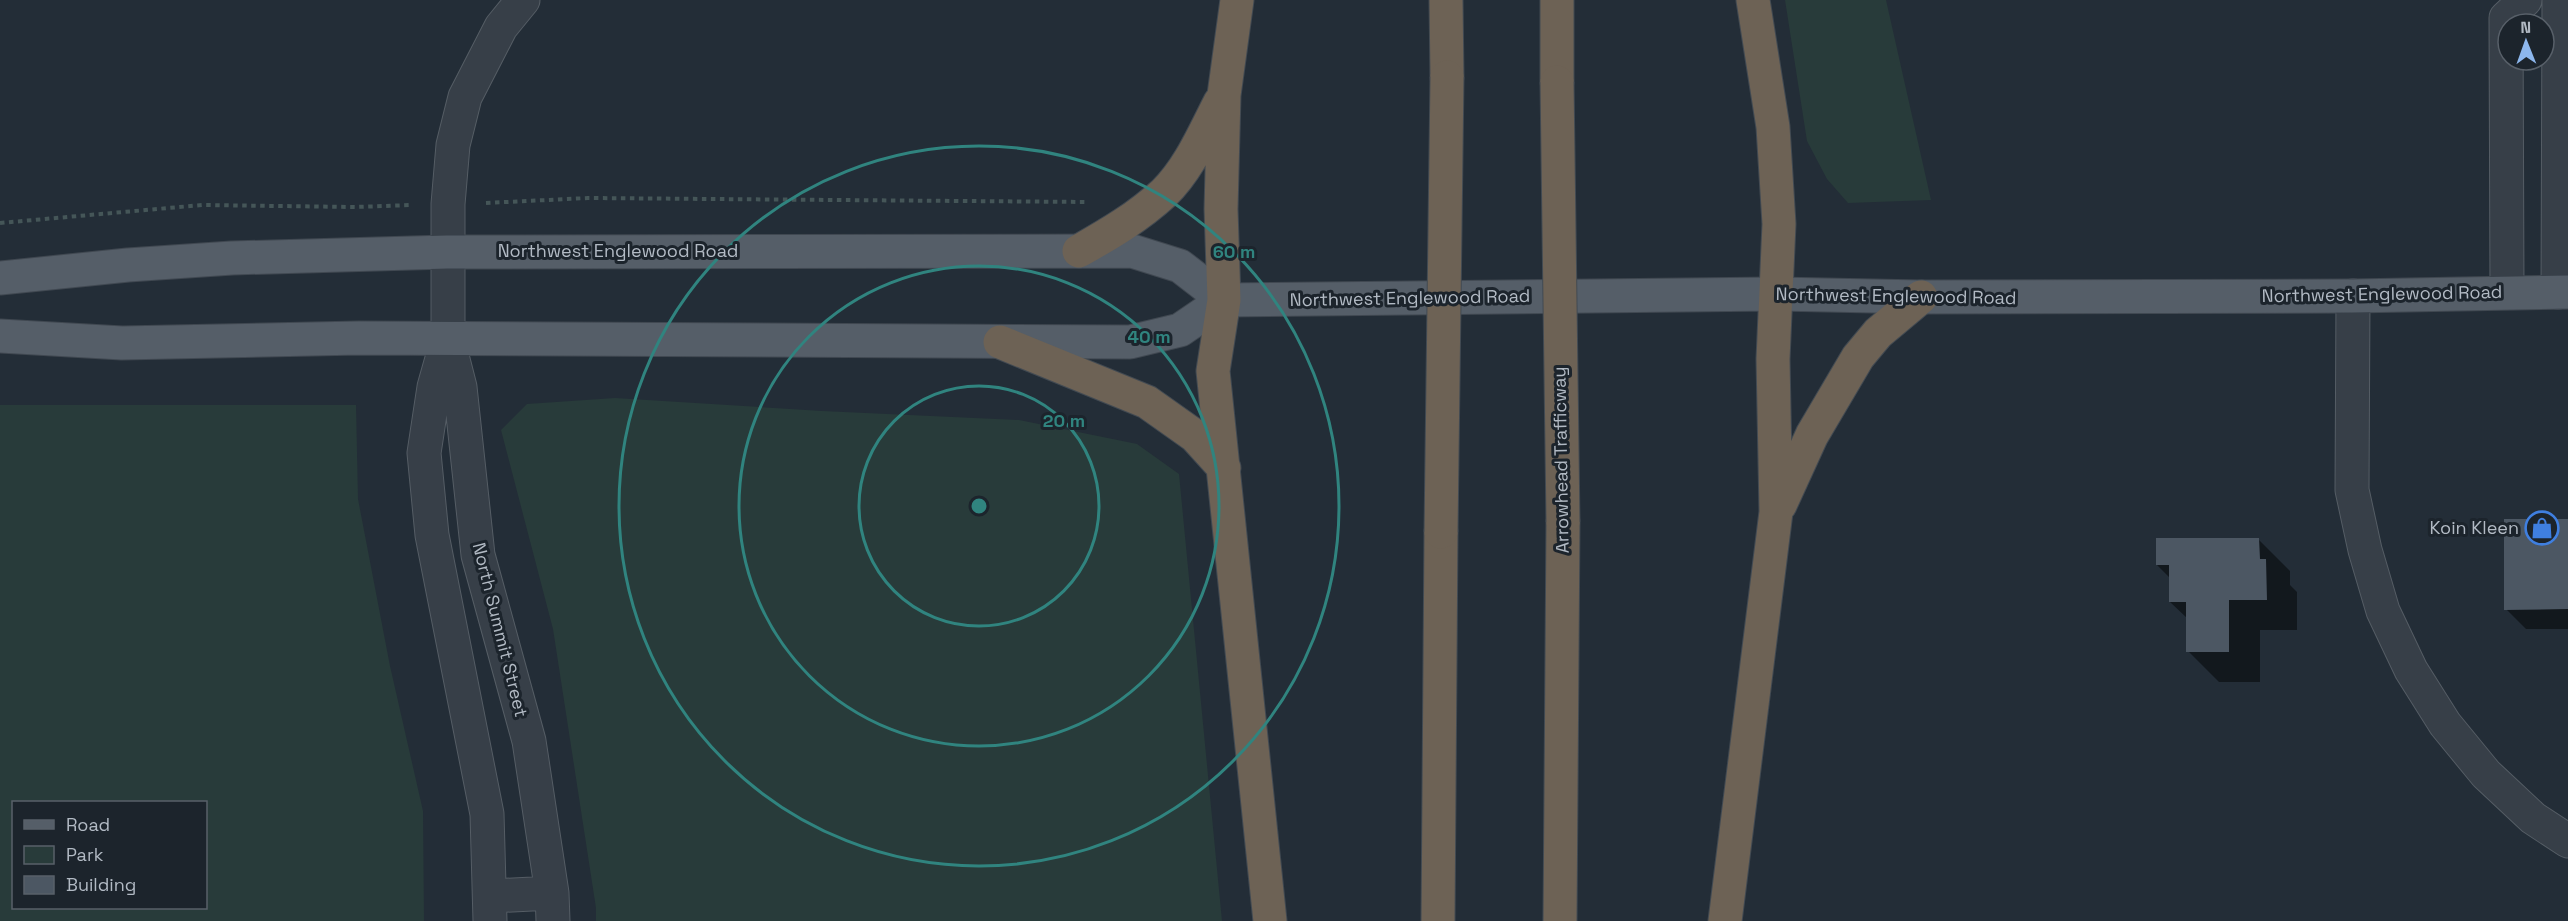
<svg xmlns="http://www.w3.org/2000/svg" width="2568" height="921" font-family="'Space Grotesk',sans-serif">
<rect width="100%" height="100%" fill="#232d37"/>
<path fill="#283b3a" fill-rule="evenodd" d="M1785 0H1886L1931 200 1848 203 1827 179 1807 141Z
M615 398 822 411 1019 420 1137 444 1179 474 1222 921H596V908L553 629 501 430 527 404Z
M0 405H356L358 499 390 666 423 811 424 921H0ZM206 802V908H14V802Z"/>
<path fill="#0007" d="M2568 520V629H2526L2506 609Z
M2259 540 2290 571V585L2297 592V630H2260V682H2219L2188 651V619L2170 602V578L2157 565Z"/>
<path fill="#4c5763" d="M2504 519H2568V609L2504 610Z
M2156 538H2259L2260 559H2266L2267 600H2229V652H2186V602H2169V565H2156Z"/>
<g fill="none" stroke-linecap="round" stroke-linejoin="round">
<g stroke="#555d65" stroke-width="35">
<path id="minor" d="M523 0 501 27 465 97 453 145 448 204V340L460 387 478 555 529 741 552 893 553 921
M2507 292 2506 18 2525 0
M2558 292 2559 0
M2353 296 2352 490 2365 550 2383 611 2411 670 2445 724 2486 774 2533 818 2568 841
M447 341 434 387 424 453 432 535 487 814 490 921
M491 896 552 893"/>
</g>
<g stroke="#404851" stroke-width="35">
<path id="major" d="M0 278 128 265 232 258 447 252 1132 251 1180 266 1224 300
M0 336 122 343 359 338 1130 342 1180 330 1224 300 1774 294 1921 297 2353 296 2568 292"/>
</g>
<g stroke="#424a52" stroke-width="35">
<path id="highway" d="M1237 0 1224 95 1221 209 1224 300 1213 371 1270 921
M1446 0 1447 77
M1557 82V0
M1079 251C1109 234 1138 217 1164 193 1189 169 1204 133 1220 102
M1000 342 1147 402 1195 436 1224 468
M1780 505 1812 435 1858 357 1878 333 1921 297
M1438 921 1441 532
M1560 921 1563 522
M1725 921 1776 512 1773 359 1779 224 1773 127 1753 0"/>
</g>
<path stroke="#455658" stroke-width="4" stroke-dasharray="4.5 4.5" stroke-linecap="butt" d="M486 203 588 198 1087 202
M0 223 202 205 355 207 412 205"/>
<use href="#minor" stroke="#373f48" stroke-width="33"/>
<use href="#major" stroke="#555e68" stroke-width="33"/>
<use href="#highway" stroke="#6d6255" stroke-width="33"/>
<g stroke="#424a52" stroke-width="35" stroke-linecap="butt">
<path id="highway-bridge" d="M1557 82 1563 522
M1441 532 1447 77"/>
</g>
<use href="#highway-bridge" stroke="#6d6255" stroke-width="33"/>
</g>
<g fill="none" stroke="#30847f" stroke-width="3">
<circle cx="979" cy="506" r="120"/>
<circle cx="979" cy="506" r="240"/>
<circle cx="979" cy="506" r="360"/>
</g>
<defs>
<g id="shop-ring" transform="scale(1.725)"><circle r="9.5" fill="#1c242c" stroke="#3f7fe0" stroke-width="1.5"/><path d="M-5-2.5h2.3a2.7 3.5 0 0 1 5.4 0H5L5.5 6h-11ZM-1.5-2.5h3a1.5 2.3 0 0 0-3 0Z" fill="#3f7fe0"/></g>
</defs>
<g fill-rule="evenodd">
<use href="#shop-ring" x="2542" y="528"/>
</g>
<g text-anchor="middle" stroke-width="6" stroke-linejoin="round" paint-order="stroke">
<g font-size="18" fill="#b2bac4" stroke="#1c242c">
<text x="618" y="257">Northwest Englewood Road</text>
<text transform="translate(2382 294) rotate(-1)" y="6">Northwest Englewood Road</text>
<text transform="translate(1896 296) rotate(1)" y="6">Northwest Englewood Road</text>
<text transform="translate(1410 298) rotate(-1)" y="6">Northwest Englewood Road</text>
<text transform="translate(1561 460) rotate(-91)" y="6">Arrowhead Trafficway</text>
<text transform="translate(500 630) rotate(76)" y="6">North Summit Street</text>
</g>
<g font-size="18" fill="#b2bac4" stroke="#1c242c" text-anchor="end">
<text x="2519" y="534">Koin Kleen</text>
</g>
</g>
<circle cx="979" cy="506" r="9" fill="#30847f" stroke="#1c242c" stroke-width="3"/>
<g font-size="18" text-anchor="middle" font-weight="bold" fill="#30847f" stroke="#1c242c" stroke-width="6" stroke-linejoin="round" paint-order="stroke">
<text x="1234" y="258">60 m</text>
<text x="1149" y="343">40 m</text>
<text x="1064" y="427">20 m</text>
</g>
<rect x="12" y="801" width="195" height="108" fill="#1c242c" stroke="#586069" stroke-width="1.5"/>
<rect x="24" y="820" width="30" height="9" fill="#555e68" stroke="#586069" stroke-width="1.5"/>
<text x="66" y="831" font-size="18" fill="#b2bac4">Road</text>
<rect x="24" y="846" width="30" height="18" fill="#283b3a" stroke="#586069" stroke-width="1.5"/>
<text x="66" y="861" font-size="18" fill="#b2bac4">Park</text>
<rect x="24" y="876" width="30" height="18" fill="#4c5763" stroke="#586069" stroke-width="1.5"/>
<text x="66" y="891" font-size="18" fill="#b2bac4">Building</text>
<g transform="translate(2526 42) rotate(359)"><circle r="28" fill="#1c242c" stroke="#586069" stroke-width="1.5"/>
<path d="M0-4.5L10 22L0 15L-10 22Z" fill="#8db7ed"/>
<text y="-9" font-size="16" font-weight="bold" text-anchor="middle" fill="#b2bac4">N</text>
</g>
</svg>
